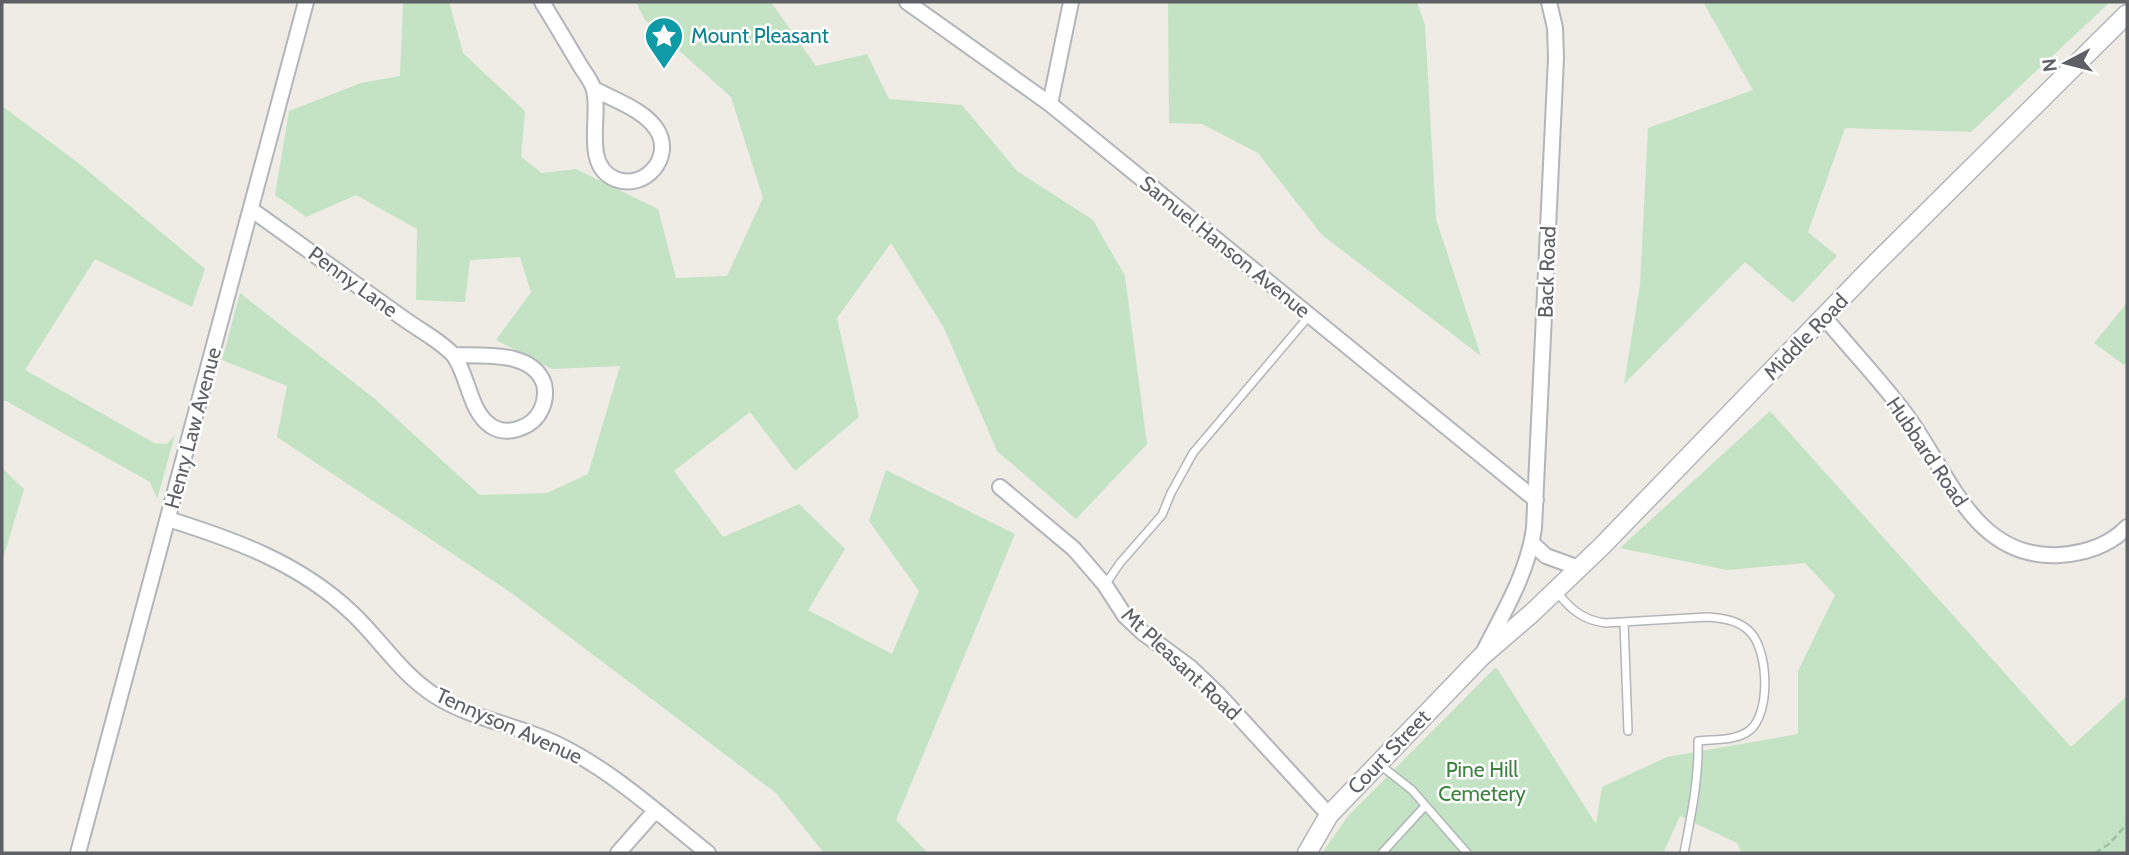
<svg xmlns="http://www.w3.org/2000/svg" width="2129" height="855" font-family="Cabin,sans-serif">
<rect width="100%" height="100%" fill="#eeece5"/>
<path fill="#c4e3c4" d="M403 2H449L463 53 525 111 521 157 542 173 576 169 658 209 676 278 727 276 763 198 731 97 645 20 636 2H771L816 66 867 54 889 99 962 105 1017 171 1093 220 1125 276 1147 444 1076 519 997 451 944 328 891 243 837 318 859 417 795 471 750 412 674 471 723 537 799 504 845 549 808 610 892 654 919 591 869 521 886 470 1015 534 896 820 928 853H824L776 793 510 592 277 437 287 386 222 360 240 293 375 399 480 495 547 493 588 474 620 366 552 369 496 340 531 292 520 257 470 260 465 302 416 300 417 229 356 195 306 217 275 195 289 111 361 83 400 76Z
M1168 2H1417L1425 25 1436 219 1481 356 1322 235 1258 153 1202 124 1169 123Z
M1703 2H2110L1971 132 1845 128 1808 232 1837 256 1793 303 1745 262 1624 384 1640 285 1648 128 1753 90Z
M2 106 81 165 205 269 192 307 95 259 25 370 154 443 167 444 175 435 157 499 150 482 6 401H2Z
M2127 303V362L2124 365 2094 343Z
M1770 411 2071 747 2127 696V853H1742L1737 843 1680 816 1663 853H1322L1348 816 1496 667 1596 824 1602 787 1667 757 1798 734V671L1835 595 1805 563 1727 570 1620 548Z
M2 468 24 489 2 562Z"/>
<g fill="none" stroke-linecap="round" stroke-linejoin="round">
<g stroke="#b2b5b9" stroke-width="10">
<path id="service" d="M1105 585 1120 563 1162 515 1171 493 1193 453 1309 316
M1557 592C1570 609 1583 620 1605 623L1707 617C1722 618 1737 620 1748 630 1769 647 1771 713 1750 730 1737 741 1714 739 1698 741 1699 779 1691 816 1684 853
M1624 622 1628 731
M1379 764 1412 790 1467 853
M1382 853 1425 806"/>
</g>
<g stroke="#b2b5b9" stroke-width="18">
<path id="minor" d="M542 2C555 23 568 45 581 67 585 73 592 82 594 90 601 116 582 165 615 179 645 191 674 157 657 130 645 110 614 100 594 89
M907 2 1050 104 1536 500
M1050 104 1071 2
M252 210C304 247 356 284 407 321 420 330 446 345 454 356 469 377 469 411 491 426 508 437 533 427 541 410 545 402 546 393 544 384 533 350 481 356 454 355
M1825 318C1852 351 1882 382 1907 416 1949 473 1974 560 2060 555 2085 553 2110 545 2127 527
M1000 487 1074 549 1105 585 1125 616 1142 632 1191 668 1219 695 1329 815
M168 519C235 540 299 563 351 612 380 639 400 673 434 695 471 719 518 725 557 744 613 771 660 815 708 853
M1532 543 1546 556 1579 568
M1483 653C1503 613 1528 573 1534 528L1556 58 1555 28 1549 2
M78 853 306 2
M618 853 655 811"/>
</g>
<g stroke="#b2b5b9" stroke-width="21">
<path id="tertiary" d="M1307 853 1329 815 1481 657 1532 613 1602 546 1870 269 2127 14"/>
</g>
<path stroke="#9cc1a6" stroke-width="2.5" stroke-dasharray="7 3.5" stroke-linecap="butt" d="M2095 853 2109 844 2127 824"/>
<use href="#service" stroke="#fff" stroke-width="7"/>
<use href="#minor" stroke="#fff" stroke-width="14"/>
<use href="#tertiary" stroke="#fff" stroke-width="18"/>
</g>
<defs>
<g id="sight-pin" transform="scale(2.0125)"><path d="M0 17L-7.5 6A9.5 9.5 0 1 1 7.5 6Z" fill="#0f9aa8" stroke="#fff"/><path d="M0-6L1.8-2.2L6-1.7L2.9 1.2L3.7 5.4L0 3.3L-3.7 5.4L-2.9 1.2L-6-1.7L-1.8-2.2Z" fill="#fff"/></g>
</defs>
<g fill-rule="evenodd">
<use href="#sight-pin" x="664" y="36"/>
</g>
<g text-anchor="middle" stroke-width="5" stroke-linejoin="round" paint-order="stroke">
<g font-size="21" fill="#0d838f" stroke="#fff" text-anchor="start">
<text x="691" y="43">Mount Pleasant</text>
</g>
<g font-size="21" fill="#5d6064" stroke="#fff">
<text transform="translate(1225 247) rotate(39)" y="7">Samuel Hanson Avenue</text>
<text transform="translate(1547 272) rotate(-88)" y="7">Back Road</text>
<text transform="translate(353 282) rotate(36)" y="7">Penny Lane</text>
<text transform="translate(1806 337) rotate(-46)" y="7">Middle Road</text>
<text transform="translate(193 428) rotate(-75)" y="7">Henry Law Avenue</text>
<text transform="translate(1927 452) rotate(56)" y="7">Hubbard Road</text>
<text transform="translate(1181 664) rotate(43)" y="7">Mt Pleasant Road</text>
<text transform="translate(509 726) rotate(24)" y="7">Tennyson Avenue</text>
<text transform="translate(1389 752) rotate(-46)" y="7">Court Street</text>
</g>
<g font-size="21" fill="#3d8240" stroke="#fff">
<text x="1482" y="777">Pine Hill<tspan x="1482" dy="24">Cemetery</tspan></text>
</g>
</g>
<rect width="2129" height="855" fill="none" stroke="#5d6064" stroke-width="7"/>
<g transform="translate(2066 63) rotate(263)" stroke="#ffffff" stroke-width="5" paint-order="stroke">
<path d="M0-5L12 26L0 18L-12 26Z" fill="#5d6064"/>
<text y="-10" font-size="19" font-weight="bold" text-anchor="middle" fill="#5d6064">N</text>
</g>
</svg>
